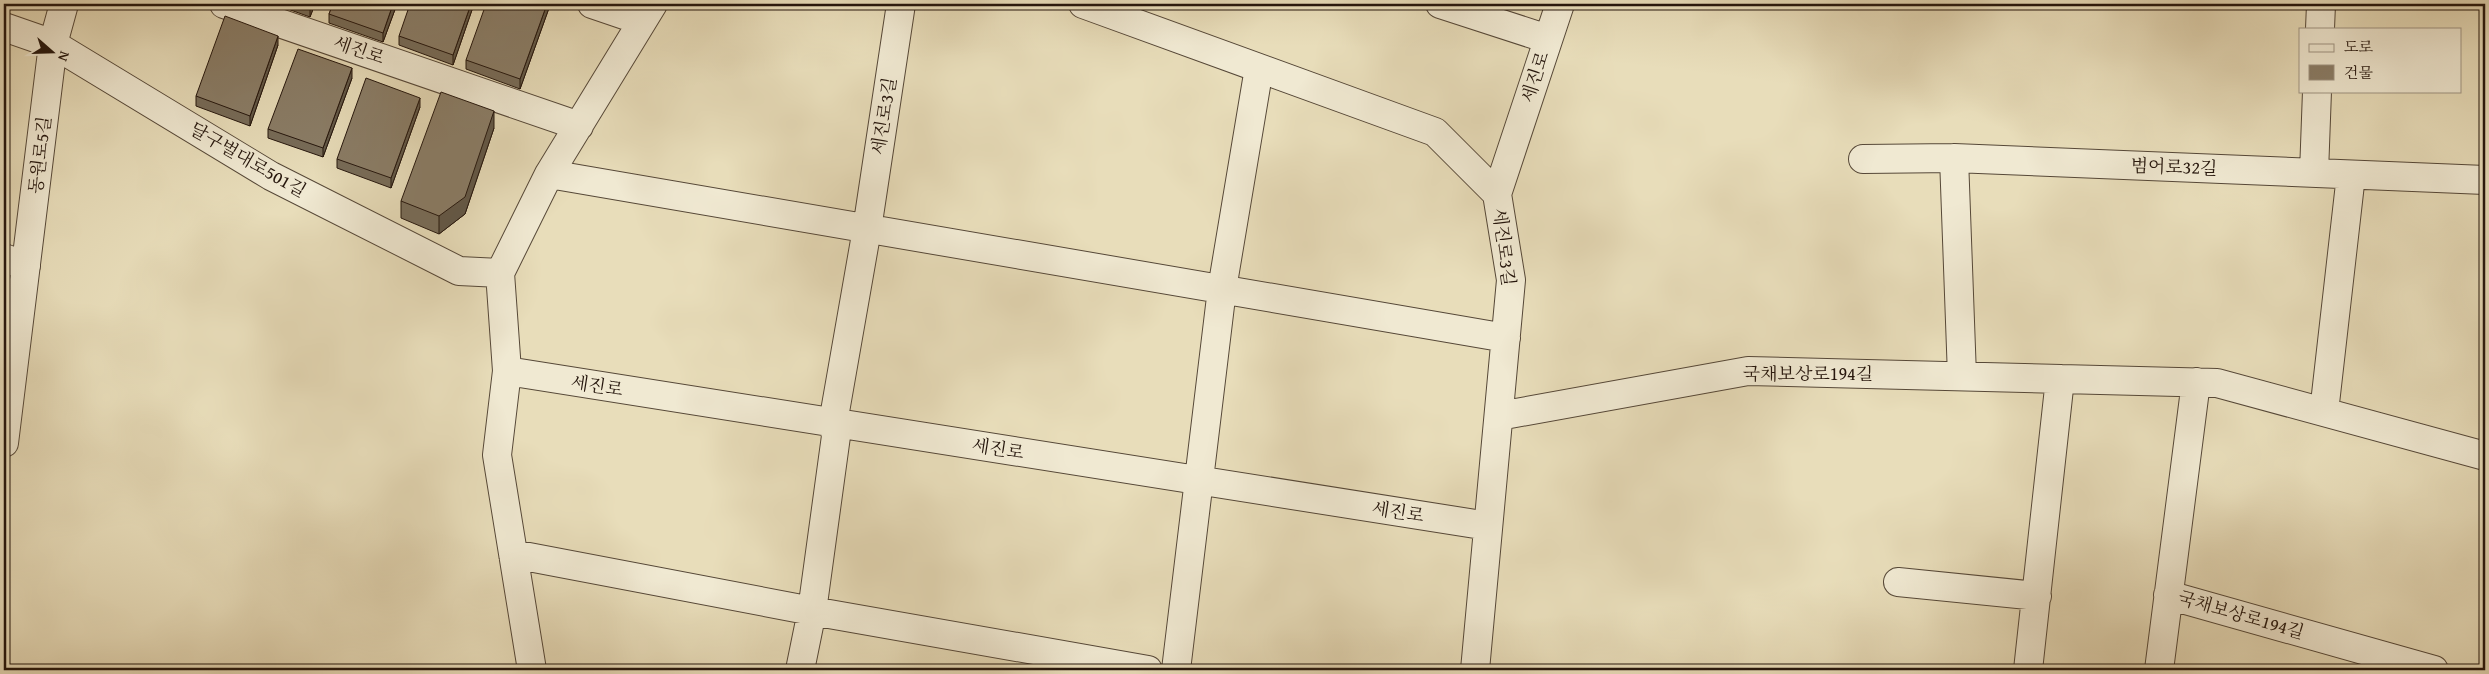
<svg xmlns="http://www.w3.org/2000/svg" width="2489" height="674" font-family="'Gentium Book Plus','Noto Serif KR',serif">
<rect width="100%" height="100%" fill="#e8ddba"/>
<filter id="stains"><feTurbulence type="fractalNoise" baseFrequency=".004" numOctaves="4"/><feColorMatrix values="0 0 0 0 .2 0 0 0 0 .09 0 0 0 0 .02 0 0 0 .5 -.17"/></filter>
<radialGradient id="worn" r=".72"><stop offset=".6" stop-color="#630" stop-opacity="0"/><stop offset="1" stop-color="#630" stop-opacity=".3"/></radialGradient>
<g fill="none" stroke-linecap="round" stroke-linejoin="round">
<g stroke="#564838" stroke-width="30">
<path id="minor" d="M224 4 579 126
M592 4 642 21
M1083 4 1435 132 1497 194 1511 280 1475 670
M1440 4 1548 39
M4 27 53 44 271 176 459 271 500 273
M2320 29 2321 4
M1954 158 1962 376
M1863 159 1954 158 2485 180
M2314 173 2317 91
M549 174 1506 338
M1497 194 1560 4
M4 258 26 266
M507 371 1488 526
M2324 412 2351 175
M1499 416 1748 371 2217 383 2485 456
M4 443 53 44 64 4
M513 554 812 611 1148 670
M1898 582 2037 596
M2168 595 2434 670
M532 670 497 455 507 371 500 273 549 174 653 4
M800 670 812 611 836 436 833 423 867 229 901 4
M1176 670 1222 289 1259 68
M2028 670 2060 379
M2159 670 2196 382"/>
</g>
<use href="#minor" stroke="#f0e9d2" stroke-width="28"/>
</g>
<path fill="#776c59" stroke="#25160d" d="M274 4H315L310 17Z
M333 4H397L383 42 329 23V14Z
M474 4 453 65 399 45V36Z
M549 4V8L520 89 466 69V60Z
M278 45 250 126 196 106V96Z
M352 78 323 157 268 138V129Z
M420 107 391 188 337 168V159Z
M494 128 465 214 439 234 401 218V201Z"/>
<path fill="#615848" stroke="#25160d" d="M312 4H315L310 17V8Z
M393 4H397L383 42V33Z
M471 4H474L453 65V55Z
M547 4H549V8L520 89V79Z
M278 36V45L250 126V116Z
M352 68V78L323 157V148Z
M420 98V107L391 188V178Z
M494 111V128L465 214 439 234V216Z"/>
<path fill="#8a7d67" stroke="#25160d" d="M300 4H312L310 8Z
M333 4H393L383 33 329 14Z
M410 4H471L453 55 399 36Z
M486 4H547L520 79 466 60Z
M225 16 278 36 250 116 196 96Z
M298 49 352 68 323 148 268 129Z
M366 78 420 98 391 178 337 159Z
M441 92 494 111 465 197 439 216 401 201Z"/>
<g text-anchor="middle" stroke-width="4.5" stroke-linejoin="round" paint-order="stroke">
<g font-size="18" fill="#25160d" stroke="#f0e9d2">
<text transform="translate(359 50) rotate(19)" y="6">세진로</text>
<text transform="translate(1535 77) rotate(-72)" y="6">세진로</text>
<text transform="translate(884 116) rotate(-81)" y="6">세진로3길</text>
<text transform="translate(40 155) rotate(-83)" y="6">동원로5길</text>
<text transform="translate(248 160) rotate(30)" y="6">달구벌대로501길</text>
<text transform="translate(2174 167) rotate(2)" y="6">범어로32길</text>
<text transform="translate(1504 247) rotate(83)" y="6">세진로3길</text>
<text x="1808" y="380">국채보상로194길</text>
<text transform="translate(597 386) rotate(9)" y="6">세진로</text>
<text transform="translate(998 449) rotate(9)" y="6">세진로</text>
<text transform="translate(1398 512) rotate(9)" y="6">세진로</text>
<text transform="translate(2241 615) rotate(16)" y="6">국채보상로194길</text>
</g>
</g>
<rect width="2489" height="674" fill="none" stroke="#e8ddba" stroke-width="20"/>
<rect x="5" y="5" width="2479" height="664" fill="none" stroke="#25160d" stroke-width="2.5"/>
<rect x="10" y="10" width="2469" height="654" fill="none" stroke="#25160d"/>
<rect x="2299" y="28" width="162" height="65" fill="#f0e9d2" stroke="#9f9583"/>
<rect x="2309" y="44" width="25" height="8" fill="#f0e9d2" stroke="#9f9583"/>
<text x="2344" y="52" font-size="15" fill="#25160d">도로</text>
<rect x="2309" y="65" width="25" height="15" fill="#8a7d67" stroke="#9f9583"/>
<text x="2344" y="78" font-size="15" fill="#25160d">건물</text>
<g transform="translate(52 52) rotate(110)" stroke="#f0e9d2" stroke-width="4" paint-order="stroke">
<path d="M0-4L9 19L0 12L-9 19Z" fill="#25160d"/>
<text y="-8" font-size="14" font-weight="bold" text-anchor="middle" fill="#25160d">N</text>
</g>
<rect width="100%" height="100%" filter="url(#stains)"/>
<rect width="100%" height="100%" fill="url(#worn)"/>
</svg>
